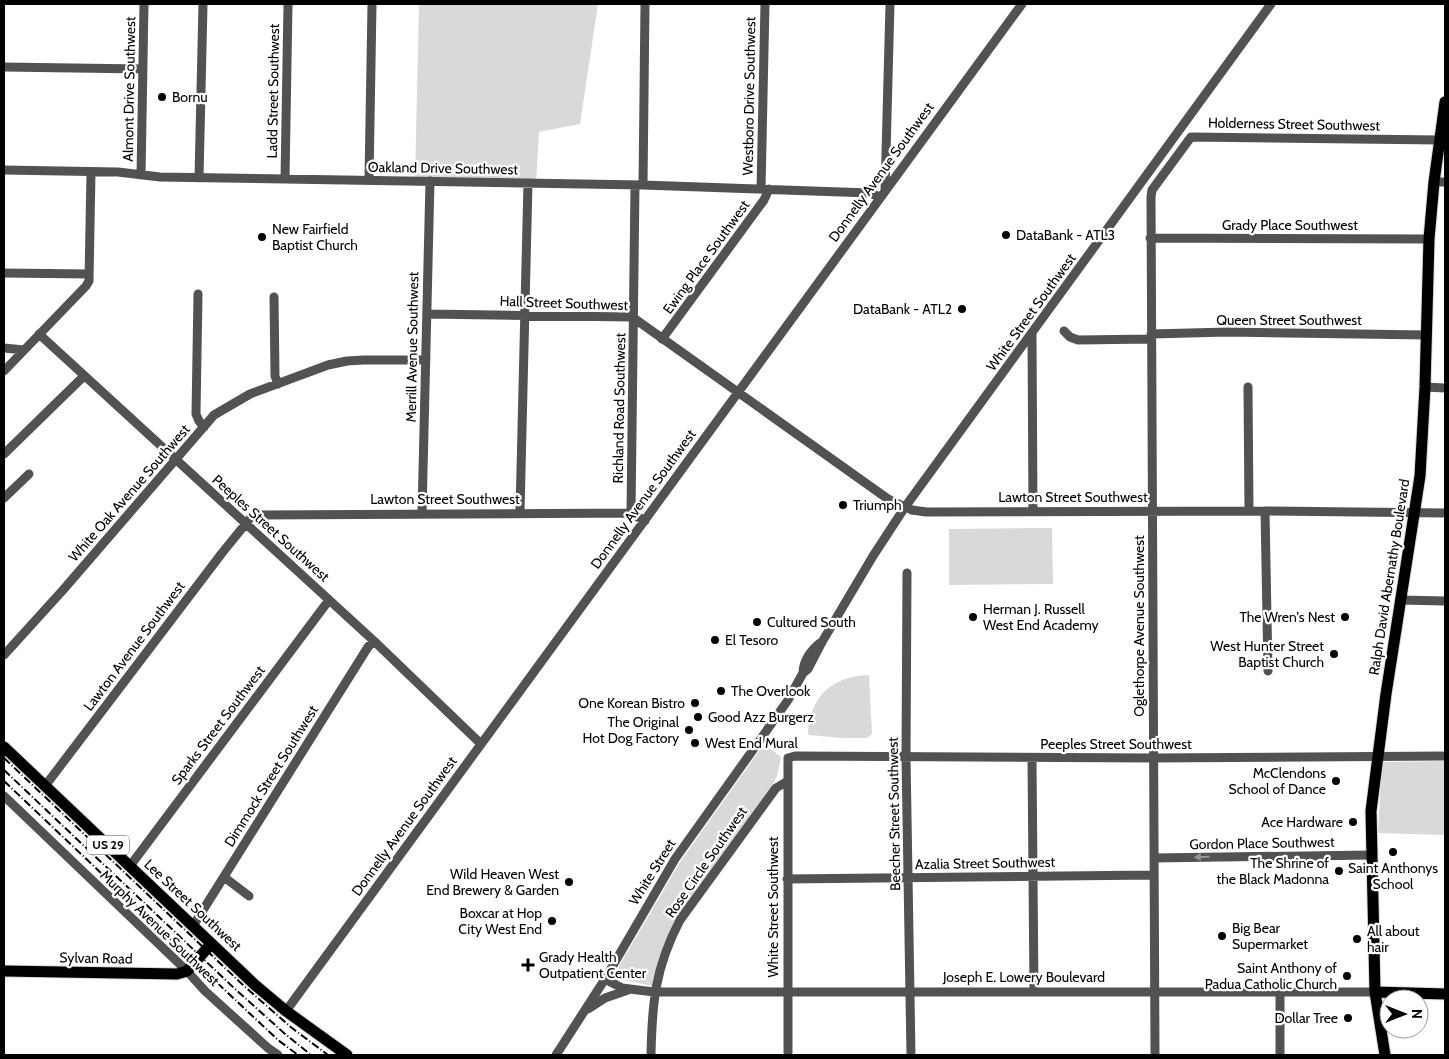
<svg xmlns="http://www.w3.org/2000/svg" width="1449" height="1059" font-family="Cabin,sans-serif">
<rect width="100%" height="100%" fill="#fff"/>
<path fill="#d9d9d9" d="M419 4H598L580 124 539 132 536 183 415 179Z
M1052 528 1053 584 949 585V529Z
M869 675 872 734 867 738H843L808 735C809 697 832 676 869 675Z
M764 744 781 757 777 776 772 786 737 835 662 951 652 986 625 980 618 974 619 966 680 862Z
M1445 761V835L1378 833 1382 762Z"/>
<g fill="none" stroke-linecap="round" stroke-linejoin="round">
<g stroke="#dbdbdb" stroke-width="13">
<path id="major" d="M4 747 255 985 286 1011 347 1055
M4 971 177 974 187 971 211 944
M1375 992 1445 994
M1385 1055 1375 992 1371 811 1386 694 1420 476 1425 387 1429 239 1434 182 1445 102"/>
</g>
<path stroke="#525252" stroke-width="9" d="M4 67 143 69
M4 170 118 172 160 177 643 185 870 193 880 197
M141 175 144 4
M199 178 203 4
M285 179 288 4
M369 180 372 4
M1434 182H1445
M643 185 645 4
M761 189 765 4
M885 191 890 4
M1150 238 1429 239
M4 273 89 274
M198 294 196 414 199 421 204 427
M274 297 275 376 278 384
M427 314 630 317 635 319 888 499
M1064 331 1070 337 1078 340 1151 339
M39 334 374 641 481 744
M1032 334 1033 511
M1151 334 1228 332 1427 335
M662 339 764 200 769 189
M4 348 24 350
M4 371 86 286 89 281 91 172
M1248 387 1249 511
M1425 387 1445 388
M4 454 84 376
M4 498 29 474
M912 510 926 512 1265 511 1445 513
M1265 511 1268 671
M520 512 528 183
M422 513 430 181
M631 513 635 185
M907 573 906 757 911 1055
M1400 600 1445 601
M4 655 63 590 214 415 250 394 328 365 347 361 364 360H426
M803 673C803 661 811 650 820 643
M1032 758 1034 992
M45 786 222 553 252 516 257 515 631 513 645 521
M4 796 187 971 205 991 268 1048 278 1055
M1154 858 1371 855
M130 866 329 600
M224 877 249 896
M787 879 1154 875
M193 926 368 647 374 641
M605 979 622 988 654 992H1375
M1280 992V1055
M588 1009 605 998 628 990
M286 1011 1022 4
M556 1055 605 979 675 859 760 740 788 700 803 673 808 669 822 642 873 556 905 507 1271 4
M651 1055C652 1003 655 968 680 920L776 788 786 782
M788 1055V758L795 756 1153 758 1445 756
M1155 1055 1151 197 1152 190 1191 137 1440 140"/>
<use href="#major" stroke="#000" stroke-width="11"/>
<path stroke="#000" stroke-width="2" stroke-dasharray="8 2.5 1 2.5" stroke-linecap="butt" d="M4 758 244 986 292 1028 328 1055
M4 770 234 988 284 1033 311 1055
M4 781 195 962 278 1040 298 1055"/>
<path stroke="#525252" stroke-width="9" d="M888 499 912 510"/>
</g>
<defs><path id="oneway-solid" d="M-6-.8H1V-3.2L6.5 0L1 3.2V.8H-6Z" transform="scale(1.25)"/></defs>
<use fill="#979797" href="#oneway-solid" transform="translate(1202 857) rotate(179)"/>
<g fill="#000" stroke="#fff" stroke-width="2">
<circle cx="162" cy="97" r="5"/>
<circle cx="1006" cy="235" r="5"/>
<circle cx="262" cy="237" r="5"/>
<circle cx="962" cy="309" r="5"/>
<circle cx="843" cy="505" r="5"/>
<circle cx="973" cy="617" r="5"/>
<circle cx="1345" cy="617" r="5"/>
<circle cx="757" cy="622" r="5"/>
<circle cx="715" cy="640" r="5"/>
<circle cx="1334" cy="654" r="5"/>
<circle cx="721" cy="691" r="5"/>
<circle cx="695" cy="703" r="5"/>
<circle cx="698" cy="717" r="5"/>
<circle cx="689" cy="730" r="5"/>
<circle cx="695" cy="743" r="5"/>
<circle cx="1336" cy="781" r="5"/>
<circle cx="1353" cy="822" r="5"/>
<circle cx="1393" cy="852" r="5"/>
<circle cx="1339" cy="871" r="5"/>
<circle cx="569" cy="882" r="5"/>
<circle cx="552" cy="921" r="5"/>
<circle cx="1222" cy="936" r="5"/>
<circle cx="1357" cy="939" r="5"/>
<path d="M525.5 957.5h5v5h5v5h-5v5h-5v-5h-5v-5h5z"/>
<circle cx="1347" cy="976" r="5"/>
<circle cx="1348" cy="1018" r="5"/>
</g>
<g text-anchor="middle" stroke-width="4.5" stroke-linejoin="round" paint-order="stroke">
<rect fill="#fff" stroke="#4c4c4c" stroke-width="1" x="87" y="835.5" width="42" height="19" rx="4"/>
<g font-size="12" font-weight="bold" fill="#000">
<text x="108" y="849">US 29</text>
</g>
<g font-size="14" fill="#000" stroke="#fff">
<text transform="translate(129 89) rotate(-89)" y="5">Almont Drive Southwest</text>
<text transform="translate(273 91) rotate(-89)" y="5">Ladd Street Southwest</text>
<text transform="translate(749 96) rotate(-89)" y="5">Westboro Drive Southwest</text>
<text transform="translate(1294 124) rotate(1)" y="5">Holderness Street Southwest</text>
<text transform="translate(443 168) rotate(1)" y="5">Oakland Drive Southwest</text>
<text transform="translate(881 172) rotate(-54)" y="5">Donnelly Avenue Southwest</text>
<text x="1290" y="230">Grady Place Southwest</text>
<text transform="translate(706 257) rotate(-54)" y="5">Ewing Place Southwest</text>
<text transform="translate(564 303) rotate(2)" y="5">Hall Street Southwest</text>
<text transform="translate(1031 312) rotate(-54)" y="5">White Street Southwest</text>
<text x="1289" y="325">Queen Street Southwest</text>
<text transform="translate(412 347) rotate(-89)" y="5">Merrill Avenue Southwest</text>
<text transform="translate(619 408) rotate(-89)" y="5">Richland Road Southwest</text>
<text transform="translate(129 493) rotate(-49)" y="5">White Oak Avenue Southwest</text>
<text x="1073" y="502">Lawton Street Southwest</text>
<text x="445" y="504">Lawton Street Southwest</text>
<text transform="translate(643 499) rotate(-54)" y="5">Donnelly Avenue Southwest</text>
<text transform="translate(271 528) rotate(42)" y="5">Peeples Street Southwest</text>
<text transform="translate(1389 577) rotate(-81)" y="5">Ralph David Abernathy Boulevard</text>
<text transform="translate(1139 626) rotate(-90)" y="5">Oglethorpe Avenue Southwest</text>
<text transform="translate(134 646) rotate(-53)" y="5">Lawton Avenue Southwest</text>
<text transform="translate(218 725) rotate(-53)" y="5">Sparks Street Southwest</text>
<text x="1116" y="749">Peeples Street Southwest</text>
<text transform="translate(271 776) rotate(-58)" y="5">Dimmock Street Southwest</text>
<text transform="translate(894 814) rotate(-91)" y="5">Beecher Street Southwest</text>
<text transform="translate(404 826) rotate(-54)" y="5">Donnelly Avenue Southwest</text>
<text transform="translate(1262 843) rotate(-1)" y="5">Gordon Place Southwest</text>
<text transform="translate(706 862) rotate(-55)" y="5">Rose Circle Southwest</text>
<text transform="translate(985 863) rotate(-1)" y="5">Azalia Street Southwest</text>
<text transform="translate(652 872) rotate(-58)" y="5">White Street</text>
<text transform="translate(193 905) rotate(43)" y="5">Lee Street Southwest</text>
<text transform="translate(773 907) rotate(-90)" y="5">White Street Southwest</text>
<text transform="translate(160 928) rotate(44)" y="5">Murphy Avenue Southwest</text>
<text transform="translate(96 958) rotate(1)" y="5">Sylvan Road</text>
<text x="1024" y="982">Joseph E. Lowery Boulevard</text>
</g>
<g font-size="14" fill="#000" stroke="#fff" text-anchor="start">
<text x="172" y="102">Bornu</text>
<text x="272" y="234">New Fairfield<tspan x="272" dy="16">Baptist Church</tspan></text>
<text x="1016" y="240">DataBank - ATL3</text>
<text x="952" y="314" text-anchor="end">DataBank - ATL2</text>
<text x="853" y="510">Triumph</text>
<text x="983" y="614">Herman J. Russell<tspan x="983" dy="16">West End Academy</tspan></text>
<text x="1335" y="622" text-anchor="end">The Wren's Nest</text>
<text x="767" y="627">Cultured South</text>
<text x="725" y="645">El Tesoro</text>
<text x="1324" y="651" text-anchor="end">West Hunter Street<tspan x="1324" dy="16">Baptist Church</tspan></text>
<text x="731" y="696">The Overlook</text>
<text x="685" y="708" text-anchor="end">One Korean Bistro</text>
<text x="708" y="722">Good Azz Burgerz</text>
<text x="679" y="727" text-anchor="end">The Original<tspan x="679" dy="16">Hot Dog Factory</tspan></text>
<text x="705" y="748">West End Mural</text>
<text x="1326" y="778" text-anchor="end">McClendons<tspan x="1326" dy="16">School of Dance</tspan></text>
<text x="1343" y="827" text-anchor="end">Ace Hardware</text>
<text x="1329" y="868" text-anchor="end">The Shrine of<tspan x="1329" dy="16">the Black Madonna</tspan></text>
<text x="1393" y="873" text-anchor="middle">Saint Anthonys<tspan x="1393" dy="16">School</tspan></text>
<text x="559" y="879" text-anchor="end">Wild Heaven West<tspan x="559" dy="16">End Brewery &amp; Garden</tspan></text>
<text x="542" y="918" text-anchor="end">Boxcar at Hop<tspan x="542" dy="16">City West End</tspan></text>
<text x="1232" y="933">Big Bear<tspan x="1232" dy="16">Supermarket</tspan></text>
<text x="1367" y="936">All about<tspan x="1367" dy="16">hair</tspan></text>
<text x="539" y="962">Grady Health<tspan x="539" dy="16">Outpatient Center</tspan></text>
<text x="1337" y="973" text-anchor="end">Saint Anthony of<tspan x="1337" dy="16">Padua Catholic Church</tspan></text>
<text x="1338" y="1023" text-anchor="end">Dollar Tree</text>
</g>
</g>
<rect width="1449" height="1059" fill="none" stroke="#000000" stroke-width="10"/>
<g transform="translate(1404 1014) rotate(90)"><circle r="24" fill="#ffffff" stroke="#999999"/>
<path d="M0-4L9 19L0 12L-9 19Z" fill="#000000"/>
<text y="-8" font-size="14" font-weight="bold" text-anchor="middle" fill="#000000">N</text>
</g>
</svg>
